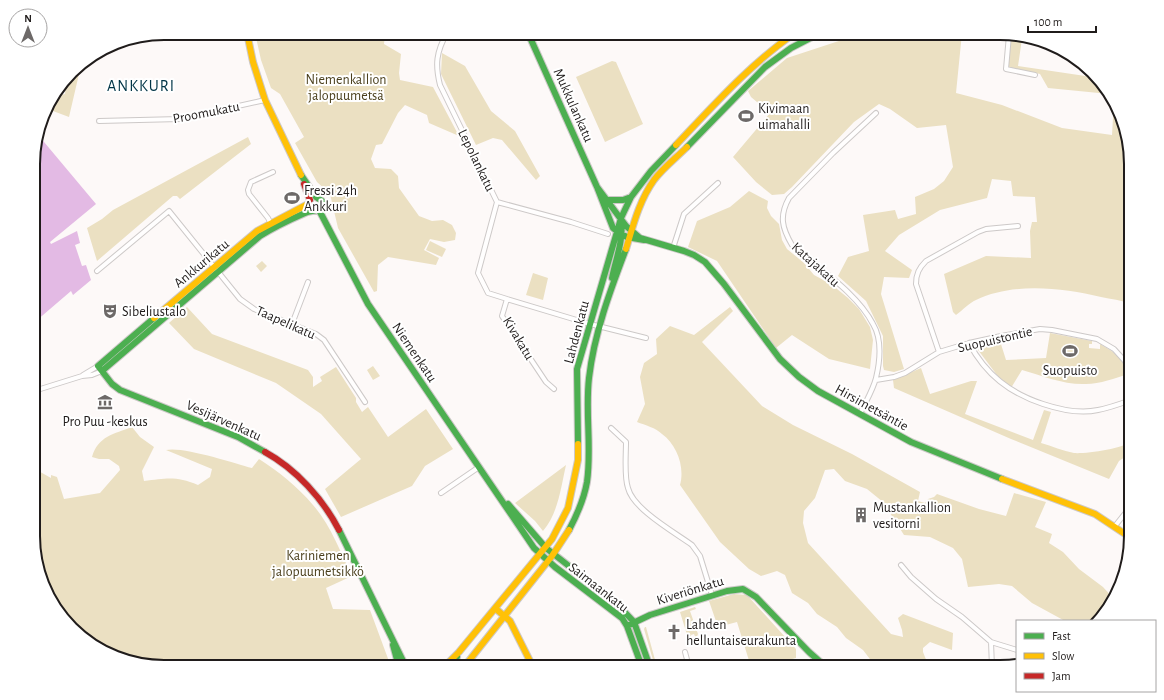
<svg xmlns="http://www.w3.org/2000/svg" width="1164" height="700" font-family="'Alegreya Sans',sans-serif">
<rect width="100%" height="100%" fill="#fdf9f8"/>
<path fill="#ebe0c2" d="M255 33H385L384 44 401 54 399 73 400 80 433 87 459 136 429 123 427 115 405 105 398 113 382 144 376 145 371 159 375 168 391 169 398 176 399 188 419 216 432 221 443 220 452 225 456 233 455 240 444 242 430 239 424 250 439 258 436 265 388 257 378 265 377 291 374 292 338 228 330 194 317 182 295 143 304 137 280 94 271 88 261 60Z
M869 33H962L956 93 1002 105 1062 128 1112 135 1114 100 1131 155V304C1121 300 1111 299 1101 297 1062 288 1014 282 976 300 969 303 963 310 956 315L953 312 944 274 986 256 1031 258 1030 231 1032 222H1037L1035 197 1013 196 1011 181 992 179 987 198 940 210 899 235 885 251 912 270 909 278 884 277 881 294 904 369 894 372 884 370 883 366V336L866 301 838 276 848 257 869 251 863 215 895 210 898 219 916 214 915 197 934 189 944 181 953 167 946 125 917 128 890 109 879 104 854 122 792 187 784 194 772 195 756 182 733 157 770 113 751 97 748 91 787 58 848 38Z
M1011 36 1022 39 1018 66 1092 77 1109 94 1048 88 1040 74 1008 67Z
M442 53 465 66 491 111 515 131 540 176 536 180 502 140 493 138 476 145 441 74Z
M612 61 616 62 643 124 605 142 576 77Z
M78 65 79 74 69 117 53 111 52 106 56 96 65 94 66 80Z
M248 137 251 144 180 199 177 196H173L97 261 87 228 102 219 113 210Z
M749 191 768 201 767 208 771 216 779 224 782 240 787 249 804 263 814 275 831 284 848 298 859 309 870 327 873 340 870 369 829 359 792 335 776 348 717 261 688 247 697 221 730 207Z
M430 241 446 249 442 257 426 250Z
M262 261 267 266 261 272 256 266Z
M533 273 548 278 543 300 526 295Z
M187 307 212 334 308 370 313 377V387L322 381 320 377 336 367 356 398V402L362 412 368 407 388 437 426 409 453 449 425 466 412 486 341 517 325 489 361 459 321 414 276 383 194 349 169 323Z
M730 307 733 311 702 342 762 406 793 425 852 454 920 492 918 501 925 503 928 499 934 497 937 494 979 509 1006 516 1014 493 1046 502 1035 527 1052 534 1049 543 1063 552 1079 569 1103 587 1114 599 1113 602 1094 621H1065L1032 603 1012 586 999 584 968 587 962 559 953 548 930 537 904 535 883 502 867 489 845 481 834 469 825 470 815 498 804 511 803 523 808 543 891 634 903 637 902 630 898 618 903 614 953 633 952 650 930 642 923 648V652L929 667H876L863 650 846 638 837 627 817 614 808 603 792 593 785 575 777 571 761 576 749 569 720 542 680 485C685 467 677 445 662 434 656 428 645 425 637 422L645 404 640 377 644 363 657 354 656 339 670 326 694 335Z
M1050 333 1092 341V344H1089V348L1100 349V344C1116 353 1121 357 1129 374 1115 378 1100 384 1086 384 1064 385 1043 376 1022 370L1011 388 1000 379 975 346 1000 341 1006 360 1046 358Z
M373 366 380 376 373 380 367 370Z
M921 368 930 394 971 381H977L965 414 1033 440 1044 410 1051 412 1041 443C1052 446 1063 451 1074 453 1084 454 1124 449 1131 441V453L1119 461 1109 479 1011 439 894 388 893 380Z
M132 427 140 437 154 447 142 471 144 481C167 478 177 476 198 485L210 477 212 469 166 450C182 446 234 463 252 468L259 459C278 471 298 487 313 505 330 524 341 553 352 576L326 588 333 609 370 610 390 664 380 666 363 667H164L98 649 55 609 34 553V466L35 469 51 478V475L57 477 64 499 100 493 120 470 119 466 109 459H99L92 457C98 436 114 434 132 427Z
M566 465C561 487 558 514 543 531L535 521 515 503Z
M734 594 747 595 796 649V658L781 662 782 667H751L737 622 718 627 709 601Z
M695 607 696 609 690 611 698 634 696 639 694 634 691 635 692 641H690L688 638 680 612Z
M645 627H646L657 667H655L644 629Z"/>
<path fill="#e3bae4" d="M39 136 96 204 50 242 51 244 77 231 80 243 75 245 82 266 86 265 91 280 73 295 71 291 36 321 39 324 34 328V147Z"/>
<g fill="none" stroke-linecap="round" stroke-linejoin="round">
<g stroke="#cdc9c8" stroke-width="6">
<path id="street" d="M447 33C436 52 435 65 440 85L497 202 571 222 608 234
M1009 35 1006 69 1035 75
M99 121 180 119 265 100
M497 202 478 273 488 293 507 299 502 316 546 382 554 389
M272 226 268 218 249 194 248 190 251 182 273 172
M673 248 684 214 718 183
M97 271 169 211 240 299 254 309 316 334 324 340 365 402
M507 299 590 324 646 338
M292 324 308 282
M969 343C986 375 1010 393 1043 404 1061 410 1080 414 1098 410 1109 408 1120 404 1131 400
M939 352 916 284C916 274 919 268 926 261L978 232 986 229 1018 226
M83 375 98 366
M876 380 894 377 905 373 939 352 969 343 1001 336 1040 329 1052 330 1097 339 1114 349 1124 360 1131 371
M34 391 82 376 92 375 102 371
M860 414C865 403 873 390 876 378 880 361 882 339 873 324 857 293 818 268 792 245 782 228 779 216 789 198L833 153 876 113
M611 428 626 442C626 455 624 477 628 488 633 509 674 532 692 545L700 556 712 595
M441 493 479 467
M1115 526 1131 506
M901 565 911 577 936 599 962 617 991 642 1017 650
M991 642 992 667
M685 652 689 667"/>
</g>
<g stroke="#cdc9c8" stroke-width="8">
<path id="fast" d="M528 33 597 187 613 228 619 233 627 237 644 240
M687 147 765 67 791 48 820 33
M597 187 626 226 640 238 684 251 694 255 705 262 724 284 780 359 799 377 818 391 911 442 1002 479
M607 200H623L631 197
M319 210 368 304 534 548 555 567 622 618 627 626 642 667
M612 278C616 258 624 240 621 219
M154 318 98 366 112 384 120 390 238 437 265 452
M102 371 260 236C274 227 289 220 305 213 311 210 317 212 322 207V201L316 197 301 175
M578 444 577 369 621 218 631 197 651 171 676 145
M508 504 546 548 616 603 634 622 650 667
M339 530 406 667
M569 530C577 515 584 499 587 482 592 448 585 413 589 378 594 334 610 291 626 249
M627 626 650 615 727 591 743 589 756 597 809 652 826 667
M393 645 399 667
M451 667 457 657"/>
</g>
<g stroke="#cdc9c8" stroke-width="8">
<path id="slow" d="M247 33 253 62 265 100 301 175
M676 145C713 106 750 64 795 33
M626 249C633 226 639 201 654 180 663 168 676 158 687 147
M154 318 257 231 308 204
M1002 479 1095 514 1131 538
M496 609 510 621 533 667
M444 667 459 652 552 539 568 508 578 460V444
M464 667 552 556 569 530"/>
</g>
<g stroke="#cdc9c8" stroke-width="8">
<path id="jam" d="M304 184 310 200
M265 452C296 469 323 499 339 530"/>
</g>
<use href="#street" stroke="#fffefe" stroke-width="4"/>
<use href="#fast" stroke="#4caf50" stroke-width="6"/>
<use href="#slow" stroke="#ffc107" stroke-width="6"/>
<use href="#jam" stroke="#c62828" stroke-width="6"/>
</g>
<defs>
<g id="stadium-bare" transform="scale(1.2)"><path d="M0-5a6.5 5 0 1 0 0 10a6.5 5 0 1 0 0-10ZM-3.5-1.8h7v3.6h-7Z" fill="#6d6968" stroke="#fff" stroke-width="2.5" paint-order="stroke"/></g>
<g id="theatre-bare" transform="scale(1.2)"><path d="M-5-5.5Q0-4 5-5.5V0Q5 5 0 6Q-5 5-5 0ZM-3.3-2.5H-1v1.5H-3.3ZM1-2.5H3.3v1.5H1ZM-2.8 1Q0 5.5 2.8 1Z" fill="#6d6968" stroke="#fff" stroke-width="2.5" paint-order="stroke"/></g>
<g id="museum-bare" transform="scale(1.2)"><path d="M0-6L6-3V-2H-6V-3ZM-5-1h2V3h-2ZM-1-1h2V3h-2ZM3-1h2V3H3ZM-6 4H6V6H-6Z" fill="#6d6968" stroke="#fff" stroke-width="2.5" paint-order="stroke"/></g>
<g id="building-bare" transform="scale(1.2)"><path d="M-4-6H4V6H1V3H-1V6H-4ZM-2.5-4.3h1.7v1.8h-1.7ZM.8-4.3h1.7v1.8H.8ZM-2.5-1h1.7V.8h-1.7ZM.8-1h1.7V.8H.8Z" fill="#6d6968" stroke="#fff" stroke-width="2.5" paint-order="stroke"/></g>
<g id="church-bare" transform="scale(1.2)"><path d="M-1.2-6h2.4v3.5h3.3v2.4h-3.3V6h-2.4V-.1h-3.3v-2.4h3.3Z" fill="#6d6968" stroke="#fff" stroke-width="2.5" paint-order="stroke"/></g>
</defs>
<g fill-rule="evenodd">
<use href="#stadium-bare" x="746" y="116"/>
<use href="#stadium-bare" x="292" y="198"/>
<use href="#theatre-bare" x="110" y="311"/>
<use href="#stadium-bare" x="1070" y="351"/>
<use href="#museum-bare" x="105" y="402"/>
<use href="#building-bare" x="861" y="515"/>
<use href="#church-bare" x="674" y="632"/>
</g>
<g text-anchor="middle" stroke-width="4" stroke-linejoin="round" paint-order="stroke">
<g font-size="14" fill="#4a3f1c" stroke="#fff">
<text x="346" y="84">Niemenkallion<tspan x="346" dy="16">jalopuumetsä</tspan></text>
<text x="318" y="560">Kariniemen<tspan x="318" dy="16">jalopuumetsikkö</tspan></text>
</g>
<g font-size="14" fill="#201c1b" stroke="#fff">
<text transform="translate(574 105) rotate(66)" y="5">Mukkulankatu</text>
<text transform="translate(206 112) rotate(-11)" y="5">Proomukatu</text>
<text transform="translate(477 160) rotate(64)" y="5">Lepolankatu</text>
<text transform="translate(201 263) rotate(-40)" y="5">Ankkurikatu</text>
<text transform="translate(816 264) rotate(42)" y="5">Katajakatu</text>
<text transform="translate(286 322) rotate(24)" y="5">Taapelikatu</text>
<text transform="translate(576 332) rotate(-75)" y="5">Lahdenkatu</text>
<text transform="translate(519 338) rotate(59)" y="5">Kivakatu</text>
<text transform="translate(995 339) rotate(-13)" y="5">Suopuistontie</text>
<text transform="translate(415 352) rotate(56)" y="5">Niemenkatu</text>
<text transform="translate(872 407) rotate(29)" y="5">Hirsimetsäntie</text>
<text transform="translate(224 420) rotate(24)" y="5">Vesijärvenkatu</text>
<text transform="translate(599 587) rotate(38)" y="5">Saimaankatu</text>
<text transform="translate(690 590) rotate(-17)" y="5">Kiveriönkatu</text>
</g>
<g font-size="14" fill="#201c1b" stroke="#fff" text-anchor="start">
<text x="758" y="113">Kivimaan<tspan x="758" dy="16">uimahalli</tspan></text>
<text x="304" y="195">Fressi 24h<tspan x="304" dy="16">Ankkuri</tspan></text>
<text x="122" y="316">Sibeliustalo</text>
<text x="1070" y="375" text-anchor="middle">Suopuisto</text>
<text x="105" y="426" text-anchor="middle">Pro Puu -keskus</text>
<text x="873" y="512">Mustankallion<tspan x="873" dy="16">vesitorni</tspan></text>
<text x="686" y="629">Lahden<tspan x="686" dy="16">helluntaiseurakunta</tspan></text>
</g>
<g font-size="16" letter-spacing="1" fill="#003446" stroke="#fff">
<text x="141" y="91">ANKKURI</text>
</g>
</g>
<path d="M0 0H1164V700H0ZM164 40H1000A124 124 0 0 1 1124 164V536A124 124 0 0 1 1000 660H164A124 124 0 0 1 40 536V164A124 124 0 0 1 164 40Z" fill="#fff" fill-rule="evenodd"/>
<path fill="none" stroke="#201c1b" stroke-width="2" d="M164 40H1000A124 124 0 0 1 1124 164V536A124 124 0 0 1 1000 660H164A124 124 0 0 1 40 536V164A124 124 0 0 1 164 40Z"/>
<rect x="1016" y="620" width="140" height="72" fill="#ffffff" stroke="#a6a4a4"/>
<rect x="1024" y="633" width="20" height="6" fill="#4caf50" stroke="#a6a4a4"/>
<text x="1052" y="640" font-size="12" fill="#201c1b">Fast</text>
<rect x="1024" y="653" width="20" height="6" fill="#ffc107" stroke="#a6a4a4"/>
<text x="1052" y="660" font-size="12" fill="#201c1b">Slow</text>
<rect x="1024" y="673" width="20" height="6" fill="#c62828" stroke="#a6a4a4"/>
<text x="1052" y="680" font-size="12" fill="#201c1b">Jam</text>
<g transform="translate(28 28)"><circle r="19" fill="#ffffff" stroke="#a6a4a4"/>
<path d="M0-3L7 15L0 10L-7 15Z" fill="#6d6968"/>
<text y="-6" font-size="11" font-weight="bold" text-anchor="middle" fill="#201c1b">N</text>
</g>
<path d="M1028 26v6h68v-6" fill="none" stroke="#201c1b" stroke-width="2"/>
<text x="1034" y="26" font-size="12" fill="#201c1b" stroke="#ffffff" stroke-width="3" paint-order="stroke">100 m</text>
</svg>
